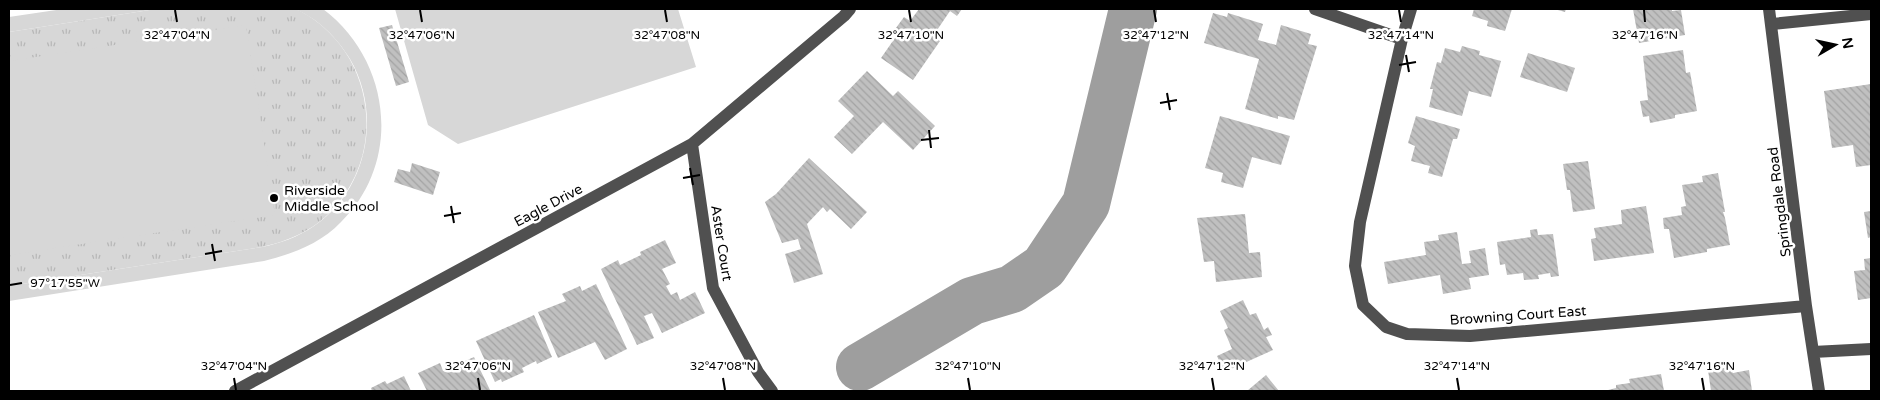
<svg xmlns="http://www.w3.org/2000/svg" width="1880" height="400" font-family="'Varela Round',sans-serif">
<defs>
<pattern id="grass-tufts" width="24" height="20" patternUnits="userSpaceOnUse" patternTransform="scale(1.25)"><rect width="24" height="20" fill="#d7d7d7"/><path d="M3 7l-1-3M5 7V3M7 7l1-3M15 17l-1-3M17 17v-4M19 17l1-3" fill="none" stroke="#b7b7b7"/></pattern>
<pattern id="building-back-hatch" width="6" height="6" patternUnits="userSpaceOnUse" patternTransform="scale(1.25)"><rect width="6" height="6" fill="#c0c0c0"/><path d="M-1 5l2 2M0 0l6 6M5-1l2 2" fill="none" stroke="#a3a3a3"/></pattern>
</defs>
<rect width="100%" height="100%" fill="#fff"/>
<path fill="url(#grass-tufts)" d="M156 9C190 9 225 9 259 9 271 9 289 5 300 11 374 50 389 152 331 211 313 231 288 241 262 247L9 286V32Z"/>
<path fill="#d7d7d7" d="M63 9H156L9 32V17Z
M294 9H323C391 60 403 161 341 222 320 244 292 254 264 261L9 301V286L262 247C281 243 298 237 314 226 368 190 382 113 350 59 337 38 318 18 294 9Z
M395 9H678L696 67 458 144 428 125Z
M246 25 275 215 9 255V61Z"/>
<g fill="none" stroke-linecap="round" stroke-linejoin="round">
<path stroke="#9e9e9e" stroke-width="48" d="M860 367 972 301 1012 289 1044 267 1086 204 1133 9"/>
</g>
<path fill="url(#building-back-hatch)" d="M919 9H962L957 16 950 11 933 36 940 41 913 80 881 58 897 35 893 32 904 17 910 21Z
M1474 9H1512L1505 31 1487 26 1488 21 1472 16Z
M1554 9H1566L1565 12Z
M1633 9H1672V11L1681 10 1685 35 1639 43Z
M1213 13 1227 17 1228 13 1263 24 1258 40 1276 45 1281 25 1311 34 1308 44 1317 46 1294 120 1278 116V119L1245 109 1259 59 1204 43Z
M392 25 409 82 396 86 379 28Z
M1462 46 1480 51 1479 55 1501 61 1491 97 1469 91 1462 116 1429 107 1433 89H1430L1437 62 1441 63 1445 48 1460 52Z
M1683 50 1686 73 1690 72 1697 111 1675 115V118L1650 123 1649 116 1643 117 1640 101 1648 100 1643 56Z
M1528 53 1575 68 1567 92 1520 77Z
M867 71 893 96 898 91 935 126 913 150 883 122 852 154 834 137 854 116 838 101Z
M1871 84V165L1856 167 1853 145 1832 148 1824 91Z
M1220 116 1290 136 1281 165 1252 157 1243 188 1221 182 1223 173 1205 168Z
M1416 116 1460 129 1457 139H1453L1442 177 1428 173 1430 166 1411 161 1415 146 1408 143Z
M809 158 867 212 851 229 830 209 827 212 823 207 807 224 823 274 794 283 785 254 801 249 798 239 782 243 765 202 776 194Z
M1588 161 1595 209 1573 212 1570 190H1567L1563 164Z
M412 163 440 172 433 195 394 182 398 169 410 172Z
M1718 173 1725 212H1723L1725 218 1730 245 1707 249V252L1674 258 1669 229H1664L1663 218 1682 215 1681 207 1686 206 1682 185 1703 182 1702 176Z
M1646 206 1654 253 1594 261 1591 239 1596 238 1594 228 1622 224 1621 210Z
M1871 211V237L1868 238 1864 212Z
M1245 214 1249 253 1260 252 1262 277 1216 282 1214 261 1204 262 1197 218Z
M1537 229 1538 235 1553 234 1559 276 1551 277 1550 273 1538 275 1539 279 1524 280 1523 273 1507 275 1505 264 1500 265 1497 242 1531 237 1530 230Z
M1457 232 1462 264 1471 263 1469 251 1485 248 1489 275 1469 278 1471 289 1443 294 1440 275 1388 284 1384 262 1426 255 1424 242 1439 240 1438 235Z
M665 240 676 263 662 269 670 284 666 286 671 295 677 292 680 300 695 292 705 313 662 333 652 313 644 316 654 338 637 345 601 269 618 260 620 265 641 255 640 252Z
M1871 258V298L1858 300 1854 271 1865 270 1864 259Z
M596 284 627 349 605 360 595 342 558 358 538 312 566 301 562 294 580 286 582 291Z
M1243 300 1250 315 1256 313 1264 330 1268 327 1272 335 1266 337 1273 350 1224 372 1217 356 1232 349 1224 330 1228 328 1220 311Z
M534 315 552 357 537 364 536 361 522 368 524 372 502 382 501 379 495 382 476 341Z
M474 357 490 390 487 391H427L418 373 440 363 443 371Z
M1732 367 1733 373 1749 370 1752 391H1711L1708 370Z
M1661 374 1664 391H1604L1616 388V385L1630 383 1629 379Z
M1266 375 1279 391H1247Z
M404 376 411 391H372L371 388 385 381 387 384Z"/>
<g fill="none" stroke-linecap="round" stroke-linejoin="round">
<path stroke="#505050" stroke-width="12" d="M1315 9 1402 39
M1411 9 1402 39 1360 222 1355 266 1363 305 1386 327 1407 334 1470 336 1806 306
M1769 9 1806 306 1819 391
M1772 24 1871 14
M692 144 713 288 758 372 772 391
M1813 352 1871 349
M235 391 692 144 844 16 850 9"/>
</g>
<path fill="none" stroke="#000" stroke-width="2" d="M175 10 177 22M420 10 422 22M665 10 667 22M909 10 911 22M1154 10 1156 22M1399 10 1401 22M1644 10 1645 22M1406 55 1409 72M1399 65 1416 62M1167 93 1170 110M1160 103 1177 100M929 130 931 148M921 140 939 138M690 168 693 185M683 178 700 175M451 206 454 223M444 216 461 213M212 244 215 261M205 254 222 251M10 285 22 283M234 378 236 390M478 378 480 390M723 378 725 390M968 378 970 390M1212 378 1214 390M1457 378 1459 390M1702 378 1704 390"/>
<circle fill="#000" stroke="#fff" stroke-width="2" cx="274" cy="198" r="5"/>
<g text-anchor="middle" stroke-width="5" stroke-linejoin="round" paint-order="stroke">
<g font-size="14" fill="#000" stroke="#fff" text-anchor="start">
<text x="284" y="195">Riverside<tspan x="284" dy="16">Middle School</tspan></text>
</g>
<g font-size="14" fill="#000" stroke="#fff">
<text transform="translate(1779 202) rotate(-97)" y="5">Springdale Road</text>
<text transform="translate(548 205) rotate(-28)" y="5">Eagle Drive</text>
<text transform="translate(722 243) rotate(81)" y="5">Aster Court</text>
<text transform="translate(1518 315) rotate(-4)" y="5">Browning Court East</text>
</g>
</g>
<g font-size="12" text-anchor="middle" fill="#000" stroke="#fff" stroke-width="5" stroke-linejoin="round" paint-order="stroke">
<text x="177" y="39">32°47'04"N</text>
<text x="422" y="39">32°47'06"N</text>
<text x="667" y="39">32°47'08"N</text>
<text x="911" y="39">32°47'10"N</text>
<text x="1156" y="39">32°47'12"N</text>
<text x="1401" y="39">32°47'14"N</text>
<text x="1645" y="39">32°47'16"N</text>
<text x="65" y="287">97°17'55"W</text>
<text x="234" y="370">32°47'04"N</text>
<text x="478" y="370">32°47'06"N</text>
<text x="723" y="370">32°47'08"N</text>
<text x="968" y="370">32°47'10"N</text>
<text x="1212" y="370">32°47'12"N</text>
<text x="1457" y="370">32°47'14"N</text>
<text x="1702" y="370">32°47'16"N</text>
</g>
<rect width="1880" height="400" fill="none" stroke="#000000" stroke-width="20"/>
<g transform="translate(1835 45) rotate(81)" stroke="#ffffff" stroke-width="4" paint-order="stroke">
<path d="M0-4L9 19L0 12L-9 19Z" fill="#000000"/>
<text y="-8" font-size="14" font-weight="bold" text-anchor="middle" fill="#000000">N</text>
</g>
</svg>
